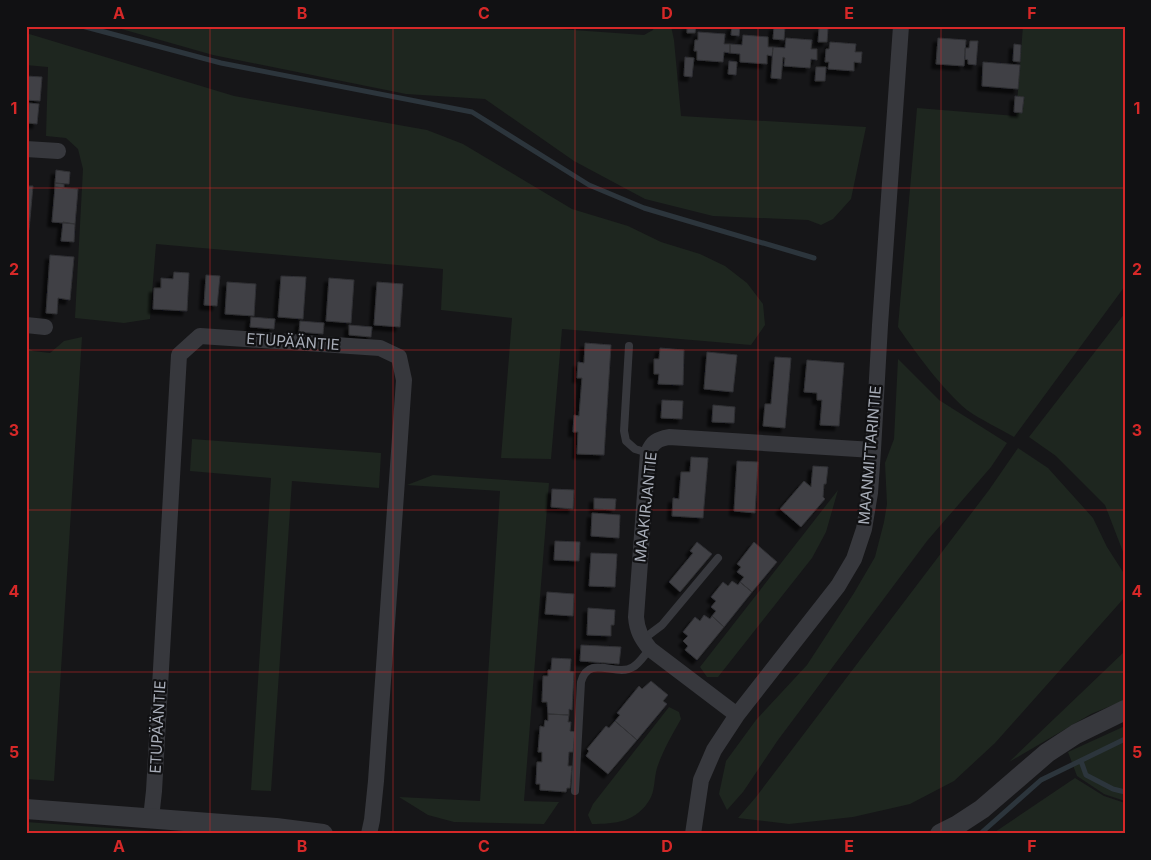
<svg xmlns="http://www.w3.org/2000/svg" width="1151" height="860" font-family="Inter,sans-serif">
<defs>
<filter id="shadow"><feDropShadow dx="-4.5" dy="4.5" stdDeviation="1" flood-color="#0009"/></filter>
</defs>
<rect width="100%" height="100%" fill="#161618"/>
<path fill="#1e261f" d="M111 26H485L511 28V26H559V29L644 35 653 30 654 26H671L674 40 681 116 866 127 851 199 833 219 821 225 808 220 713 216 645 199 574 161 485 99 406 94 213 55Z
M1023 26H1125V286L1014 437C999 428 981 420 967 410 942 389 916 353 898 327L917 108 1016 116Z
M26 33 234 96 427 130 463 144 572 209 628 226 661 242 700 254 725 266 747 283 763 304 765 325 751 345 562 329 551 459 501 458 512 318 441 310 443 269 156 244 150 319 124 323 75 318 83 169 78 149 66 138 46 136 48 67 26 65Z
M1125 313V557L1105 505 1056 456 1029 437Z
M82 337 54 781 26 779V347L33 351 50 353 64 341Z
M898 359 939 400 1007 443 991 467 927 541 778 740 743 792 727 810 719 794 726 761 756 720 807 665 854 593 875 557 884 522 887 504 885 463 894 439Z
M192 439 381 453 379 488 292 481 271 791 251 790 271 478 190 471Z
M1018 448 1048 468 1093 518 1107 547 1125 575V597L995 743 954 781 910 804 853 817 789 824 738 818 756 797 989 490Z
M433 475 549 483 524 801 559 802 544 824 454 822 428 815 399 797 480 801 500 491 407 485Z
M838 490 826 532 812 558 718 677H707L700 667Z
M1125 651V700L1091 714 1009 762Z
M669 707 679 712 681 719C672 735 663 750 657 768 654 778 655 791 650 799 637 822 615 824 592 824L588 815 593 804Z
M1125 726V801L1104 794 1077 776 1068 752Z
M1075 778 1104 796 1125 803V834H992Z
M26 822 195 834H26Z"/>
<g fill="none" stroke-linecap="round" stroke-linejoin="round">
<path stroke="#2c353c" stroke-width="5" d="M82 26 221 63 472 112 589 185 644 208 814 258
M1081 761 1086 775 1113 789 1125 792
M980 834 1041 780 1125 739"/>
</g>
<path fill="#404145" stroke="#303034" filter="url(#shadow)" d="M687 26H696L695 33H687Z
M732 26H740L739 36 731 35Z
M774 26H785L784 40 773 39Z
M819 28H828L827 42H818Z
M698 32 725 34 724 44H730V53L724 52 723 62 697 60V51H694L695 40H698Z
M743 35 768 37V47H773L772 56 767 55V64L740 62V54L730 53V44L742 45Z
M786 38 812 40 811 49H817V60L811 59 810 68 784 66 785 58 783 57 781 79 771 78 773 47 785 48Z
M938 38 966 40 964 66 936 64Z
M970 41H978L976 65 968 64V60L965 59V48H969Z
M830 42 856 44 855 52H862L861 63 854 62V71L828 69 829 62H825L826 49H829Z
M1014 44 1021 45 1020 62 1013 61Z
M685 57 694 58 692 77 684 76Z
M729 61 737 62 736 75 728 74Z
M983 62 1020 65 1018 89 982 86Z
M816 67H826L825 81H815Z
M26 76 42 77 40 101 26 100Z
M1015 96 1024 97 1022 113 1014 112Z
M29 103 39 104 37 124 28 123Z
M56 170 70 172 69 184 55 183Z
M55 183 64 184V188L55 187Z
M26 186H33L29 230H26Z
M55 187 78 189 75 224 52 222Z
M63 222 75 224 74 242 61 241Z
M50 255 74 257 70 300 58 298 57 314 46 313Z
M174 272 189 273 187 311 153 309 154 288H161V278L173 279Z
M206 275 220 276 217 306 204 305Z
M281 276 306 277 303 319 278 317Z
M329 278 354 280 351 323 326 321Z
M227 282 256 284 254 316 225 314Z
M377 282 403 284 400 327 374 325Z
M251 317 275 319 274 329 250 327Z
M300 321 324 323 323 334 299 332Z
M349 325 372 327 371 337 349 335Z
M585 343 611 345 604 455 577 454 578 432H573L574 415 579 416 582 378H577L578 362 584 363Z
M660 348 684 350 683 385 658 384 659 374H654V359H659Z
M707 352 737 355 733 392 704 389Z
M775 357 791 358 785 428 763 426 765 404H771Z
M807 360 844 363 839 426 820 425 822 400H817V393L804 392Z
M662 400 683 401 682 419 661 418Z
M713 405 735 407 734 423 712 422Z
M691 457 708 458 703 518 672 516 673 498 679 499 681 472H690Z
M737 461 758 462 755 513 734 511Z
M813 466 828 467 826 484H824L823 497 825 499 801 527 780 509 804 481 811 487Z
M552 489 574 490 573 509 551 507Z
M594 498 616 499 615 510 594 509Z
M592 513 620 515 619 538 591 536Z
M555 541 580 542 579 561 554 560Z
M697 542 712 554 680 592 669 582 693 553 690 551Z
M754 542 777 562 752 592 740 582 744 577 737 572 741 567 737 564Z
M591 553 617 554 615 587 589 586Z
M732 581 738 585 740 582 752 592 724 627 712 616 716 611 711 607 716 601 711 597 723 582 728 586Z
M547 592 574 594 573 616 545 614Z
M588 608 615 610 614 625H611V636L587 635Z
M704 615 710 619 712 616 724 627 697 660 685 650 688 646 683 641 688 636 683 632 695 617 700 621Z
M581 645 621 647 619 664 580 661Z
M552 658 571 659 570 671 574 672 572 710 569 709V715L548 714 547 702H542L543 676H548V670H551Z
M651 681 668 695 663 701 667 704 637 740 615 721 620 715 617 713 639 686 642 689Z
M548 714 569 715 568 722H571L570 731 575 732 573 752H569L568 766H572L570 788H567L566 792 540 790V784H536L537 762H542V752H538L540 726 544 727 545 720 548 721Z
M615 721 637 740 608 774 586 756 589 751 587 749 606 726 609 728Z"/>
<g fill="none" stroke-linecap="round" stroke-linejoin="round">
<path stroke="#37383d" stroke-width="8" d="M629 346 624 431 626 441 635 449 648 453
M642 640 662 625 718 558
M575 791 581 682C589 653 616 678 633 667 640 663 645 654 650 649"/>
<path stroke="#37383d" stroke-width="16" d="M26 149 58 151
M26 325 45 327
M737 715 650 649C641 638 637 630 636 617L648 453C652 442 658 439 669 437L873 450
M151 818 154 791 179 355 200 336 380 348 399 357 404 380 376 781 372 820 369 834
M693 834 701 780 714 750 737 715 838 586 854 559 864 529 870 493 873 450 880 325 901 26"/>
<path stroke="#37383d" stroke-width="20" d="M26 809 276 828 323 834
M940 834 956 826 982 809 1047 753 1076 734 1125 710"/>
</g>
<path fill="none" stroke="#d62828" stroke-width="1" stroke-opacity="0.55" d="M210 26V834M393 26V834M575 26V834M758 26V834M941 26V834M26 188H1125M26 350H1125M26 510H1125M26 672H1125"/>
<g text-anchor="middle" stroke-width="4.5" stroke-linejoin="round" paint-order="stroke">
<g font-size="15" fill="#a8adb8" stroke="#111113">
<text transform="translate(293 342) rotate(4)" y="5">ETUPÄÄNTIE</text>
<text transform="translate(870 455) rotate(-85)" y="5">MAANMITTARINTIE</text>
<text transform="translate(646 507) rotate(-84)" y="5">MAAKIRJANTIE</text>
<text transform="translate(158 727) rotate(-87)" y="5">ETUPÄÄNTIE</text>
</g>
</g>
<rect width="1151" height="860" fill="none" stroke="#111113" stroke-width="55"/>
<rect x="28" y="28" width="1096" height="804" fill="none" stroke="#d62828" stroke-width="2"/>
<g font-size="16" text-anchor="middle" font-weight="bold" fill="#d62828">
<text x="119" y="19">A</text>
<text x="302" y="19">B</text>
<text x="484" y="19">C</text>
<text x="667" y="19">D</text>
<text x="849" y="19">E</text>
<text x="1032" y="19">F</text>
<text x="14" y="114">1</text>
<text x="1137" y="114">1</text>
<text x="14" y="275">2</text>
<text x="1137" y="275">2</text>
<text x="14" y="436">3</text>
<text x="1137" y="436">3</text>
<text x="14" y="597">4</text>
<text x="1137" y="597">4</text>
<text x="14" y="758">5</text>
<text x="1137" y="758">5</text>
<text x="119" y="852">A</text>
<text x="302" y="852">B</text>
<text x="484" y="852">C</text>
<text x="667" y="852">D</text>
<text x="849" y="852">E</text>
<text x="1032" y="852">F</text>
</g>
</svg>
